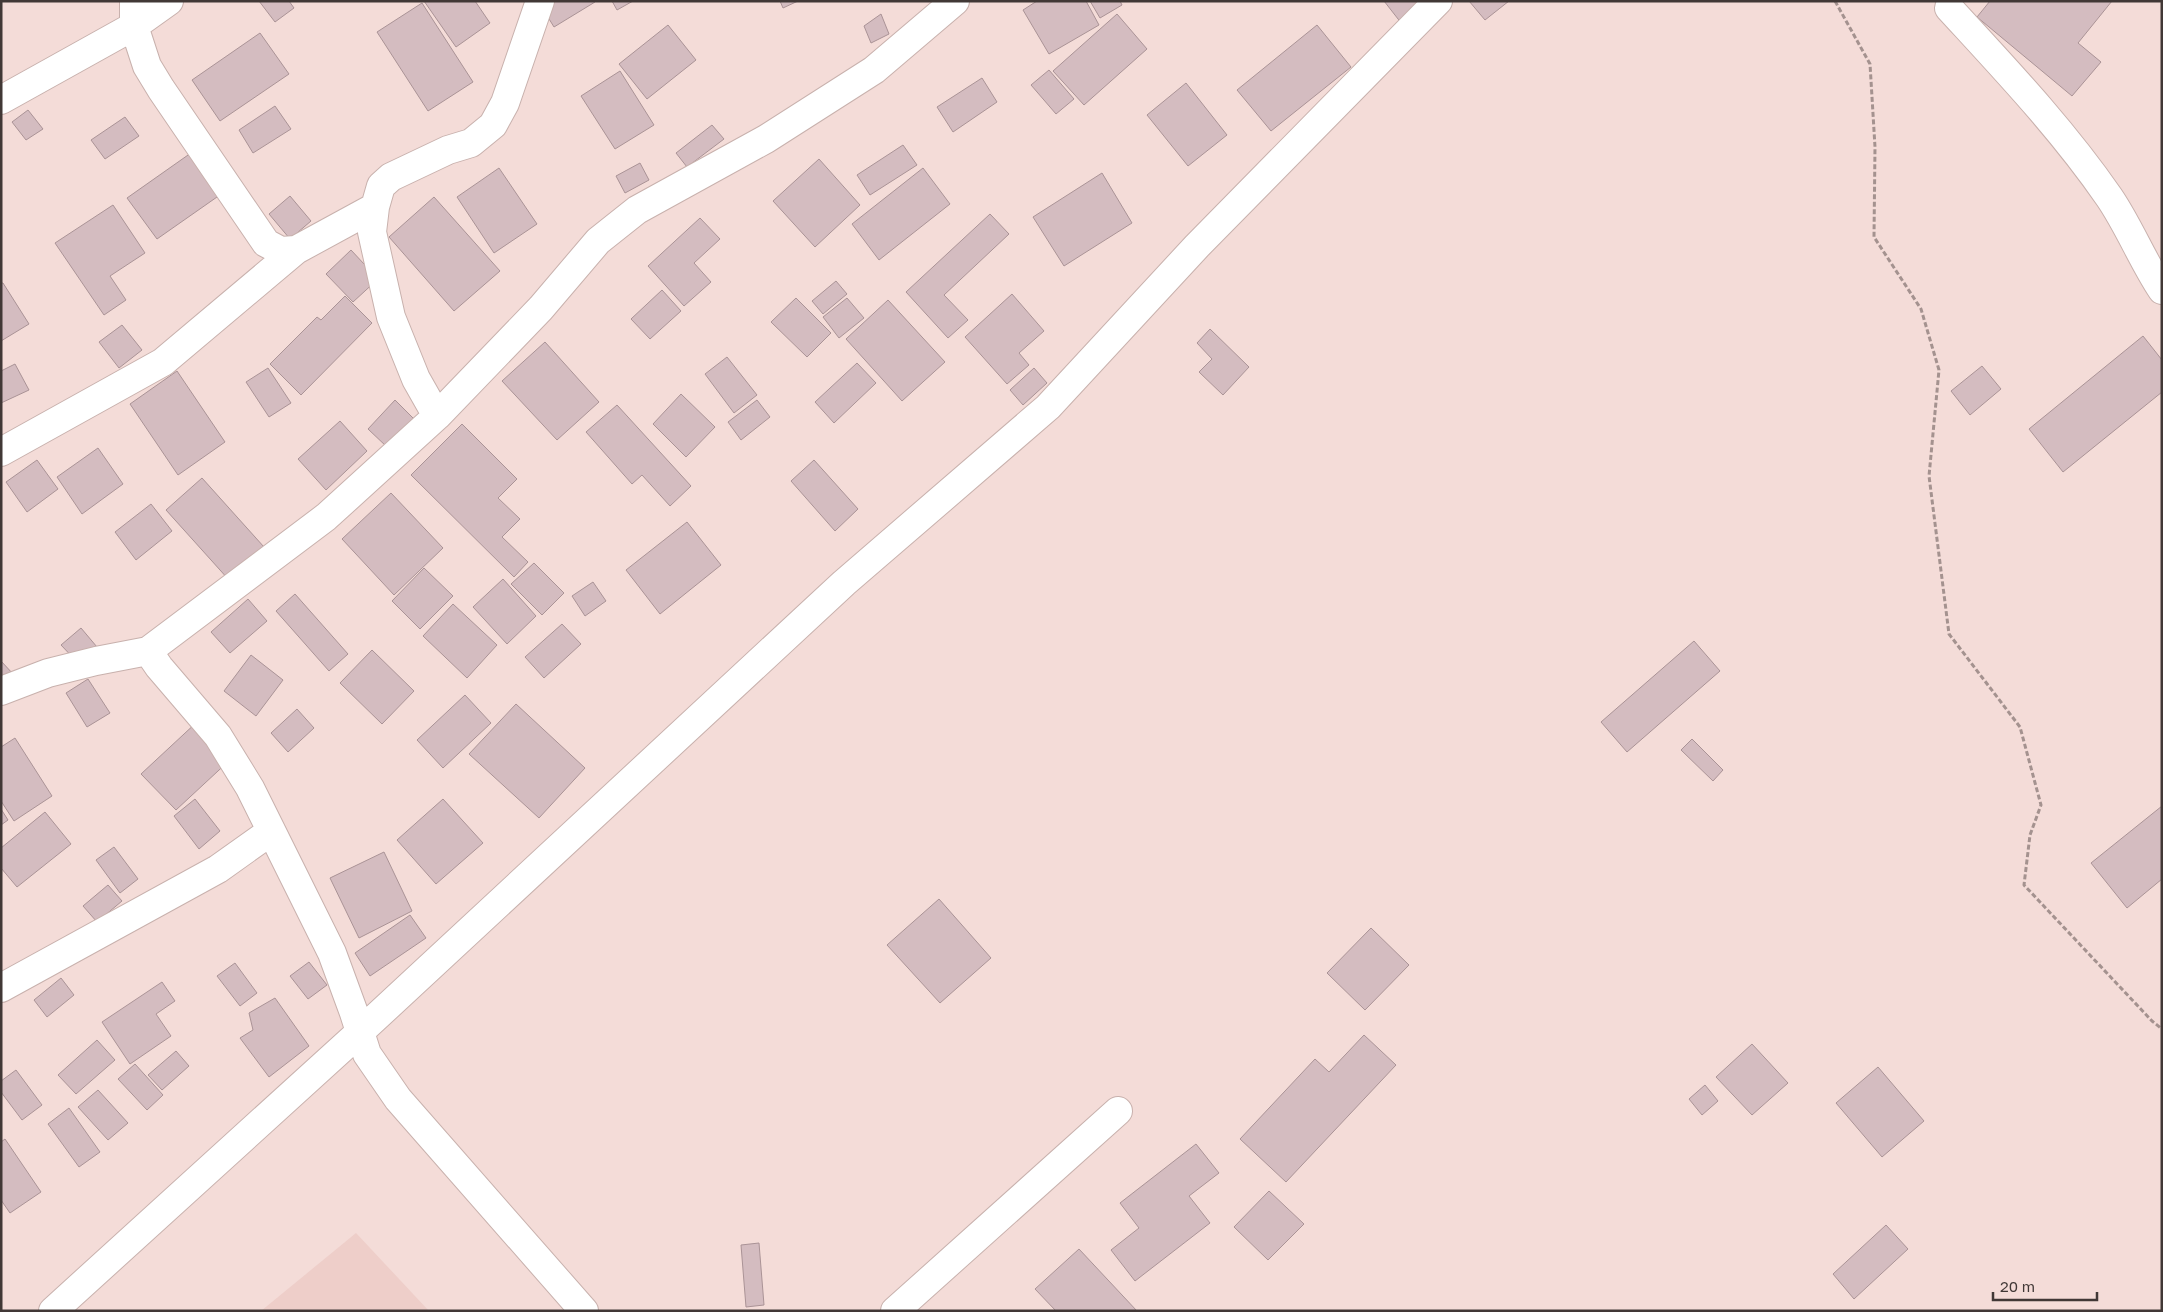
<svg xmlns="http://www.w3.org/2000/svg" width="2163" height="1312" font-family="'Golos Text',sans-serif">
<rect width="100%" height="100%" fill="#f4dcd8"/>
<path fill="#eecec9" d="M356 1233 429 1311H261Z"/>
<path fill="#d4bcc0" stroke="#aa9396" d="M259 1H289L294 8 275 22Z
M424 1H475L490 23 456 47Z
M538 1H594L595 2 554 27Z
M612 1H633L617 10Z
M780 1H798L783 8Z
M1037 1H1086L1099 25 1049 54 1023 10Z
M1090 1H1120L1122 5 1100 18Z
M1384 1H1448L1409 33Z
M1469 1H1509L1485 20Z
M1990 1H2112L2078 43 2101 62 2072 96 1977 17Z
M422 3 473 82 428 111 377 32Z
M881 14 889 34 871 43 864 26Z
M1117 14 1147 49 1084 105 1053 71Z
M668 25 696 60 647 99 619 64Z
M1317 25 1351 67 1271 131 1237 90Z
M260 33 289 74 220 121 192 80Z
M1049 70 1074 99 1056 114 1031 85Z
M620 71 654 125 615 149 581 96Z
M982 78 997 102 953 132 937 107Z
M1186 83 1227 135 1188 166 1147 115Z
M275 106 291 129 253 153 239 130Z
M28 110 43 129 26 140 12 122Z
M125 117 139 136 105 159 91 140Z
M712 125 724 139 687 167 676 153Z
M903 145 917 165 870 195 857 175Z
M198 148 227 190 157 239 127 198Z
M819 159 860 205 815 247 773 201Z
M640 163 649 180 625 193 616 176Z
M499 168 537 224 494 253 457 197Z
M923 168 950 204 879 260 852 224Z
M1102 173 1132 223 1064 266 1033 217Z
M290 196 311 221 290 239 269 214Z
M434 197 500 271 454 311 389 237Z
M113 205 145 253 110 276 126 300 104 315 55 243Z
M990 214 1009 234 944 295 968 320 948 338 906 292Z
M700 218 720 239 694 263 711 282 684 306 648 266Z
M351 250 378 279 353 302 326 274Z
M836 281 847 294 823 314 812 301Z
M1 283H3L29 324 1 341Z
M662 290 681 311 650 339 631 319Z
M1012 294 1044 331 1019 353 1029 365 1007 384 965 337Z
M345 296 372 323 301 395 270 364 317 317 321 320Z
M796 298 831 333 807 357 771 322Z
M847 298 864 318 839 338 823 317Z
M888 300 945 362 902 401 846 339Z
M122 325 142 350 119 368 99 342Z
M1210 329 1249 367 1223 395 1199 372 1212 359 1197 343Z
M2143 336 2162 360V392L2063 472 2029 429Z
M545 342 599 402 557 440 502 381Z
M727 357 757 395 734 413 705 374Z
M857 363 876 383 834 423 815 402Z
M15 364 29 390 1 403V371Z
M1982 366 2001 389 1970 415 1951 391Z
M268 368 291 403 269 417 246 382Z
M1034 368 1047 383 1023 405 1010 390Z
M177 371 225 442 178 475 130 404Z
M681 394 715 427 686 457 653 424Z
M395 400 414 419 387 447 368 429Z
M757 400 770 417 741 440 728 422Z
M617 405 691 486 670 506 642 475 632 484 586 432Z
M340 421 367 451 326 490 298 459Z
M462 424 517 479 498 498 520 519 502 537 528 562 514 577 411 475Z
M98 448 123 484 82 514 57 477Z
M37 460 58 489 27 512 6 482Z
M814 460 858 509 835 531 791 481Z
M202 478 264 547 229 580 166 510Z
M391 493 443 548 394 595 342 539Z
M151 504 172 531 136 560 115 532Z
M687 522 721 565 660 614 626 570Z
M534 563 564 593 542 615 511 584Z
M424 568 453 596 420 629 392 601Z
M503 579 536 616 507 644 473 607Z
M593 582 606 601 585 616 572 596Z
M295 594 348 654 329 671 276 611Z
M248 599 267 621 230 653 211 632Z
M453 604 497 645 467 678 423 636Z
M562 624 581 644 544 678 525 657Z
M81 628 97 647 79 664 61 645Z
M1694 641 1720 671 1627 752 1601 722Z
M372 650 414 691 382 724 340 683Z
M251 655 283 680 256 716 224 691Z
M1 661 14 675 1 686Z
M88 679 110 713 87 727 66 693Z
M465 695 491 723 443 768 417 740Z
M516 704 585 768 539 818 469 754Z
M297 709 314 728 288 752 271 733Z
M198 721 232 758 176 810 141 774Z
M15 738 52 796 14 821 1 801V747Z
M1692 739 1723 770 1713 781 1681 750Z
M195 799 220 831 199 849 174 816Z
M443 799 483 843 436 884 397 840Z
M2162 806V879L2127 908 2091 863Z
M1 809 8 820 1 825Z
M45 812 71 844 17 887 1 868V848Z
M114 847 138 879 120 893 96 860Z
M384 852 412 911 359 938 330 878Z
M108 885 122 901 97 922 83 906Z
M939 899 991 958 940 1003 887 945Z
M410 915 426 938 370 976 355 953Z
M1371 928 1409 965 1365 1010 1327 973Z
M309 962 327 985 308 999 290 976Z
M235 963 257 993 240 1006 217 976Z
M61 978 74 995 47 1017 34 1000Z
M162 982 175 1001 156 1014 171 1036 130 1064 102 1022Z
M275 998 309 1046 269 1077 240 1038 253 1030 249 1013Z
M1364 1035 1396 1065 1286 1182 1240 1139 1315 1059 1329 1072Z
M97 1040 115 1060 76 1094 58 1075Z
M1752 1044 1788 1083 1752 1115 1716 1077Z
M176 1051 189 1066 162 1090 148 1075Z
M135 1064 163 1095 147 1110 118 1079Z
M1878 1067 1924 1121 1882 1157 1836 1103Z
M16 1070 42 1105 22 1120 1 1092V1081Z
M1705 1085 1718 1101 1702 1115 1689 1099Z
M98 1090 128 1123 108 1140 78 1107Z
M69 1108 100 1152 79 1167 48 1124Z
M5 1139 41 1192 10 1213 1 1200V1142Z
M1196 1144 1219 1173 1189 1196 1210 1223 1135 1281 1111 1250 1139 1228 1120 1203Z
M1269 1191 1304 1224 1268 1260 1234 1227Z
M1886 1225 1908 1249 1854 1299 1833 1274Z
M759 1243 764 1305 746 1307 741 1245Z
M1079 1249 1137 1311H1056L1035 1289Z"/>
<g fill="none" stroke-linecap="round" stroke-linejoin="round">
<g stroke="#c8b1ad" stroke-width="30">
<path id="minor" d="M134 1V26L147 66 161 89 266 243 281 251 296 250 375 207
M1949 8C2005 69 2062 129 2109 197 2129 226 2142 260 2162 290
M1 100 134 26 169 1
M437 416 416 379 391 317 372 232 375 207 381 186 391 177 448 150 471 143 493 125 505 103 540 1
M1 452 163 362 296 250
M1 691 48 673 96 661 148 651
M1 988 218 869 270 832
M53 1311 360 1032 844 583 1048 407 1197 246 1438 1
M584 1311 398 1099 367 1054 354 1013 332 953 250 788 218 736 159 667 148 651 326 517 437 416 541 308 598 241 637 210 766 139 874 70 955 1
M895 1311 1118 1111"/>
</g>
<path stroke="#a4928f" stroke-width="3" stroke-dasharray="5 2.5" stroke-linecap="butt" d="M1835 1 1870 64 1875 147 1874 237 1921 309 1939 370 1929 476 1949 634 2020 727 2041 805 2030 835 2024 885 2152 1021 2162 1029"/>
<use href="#minor" stroke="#fff" stroke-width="28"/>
</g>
<rect width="2163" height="1312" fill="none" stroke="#413836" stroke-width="5"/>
<path d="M1993 1292v8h104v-8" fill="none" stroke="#413836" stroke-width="2.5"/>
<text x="2000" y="1292" font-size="15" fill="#413836" stroke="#f4dcd8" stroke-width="4" paint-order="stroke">20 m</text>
</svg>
